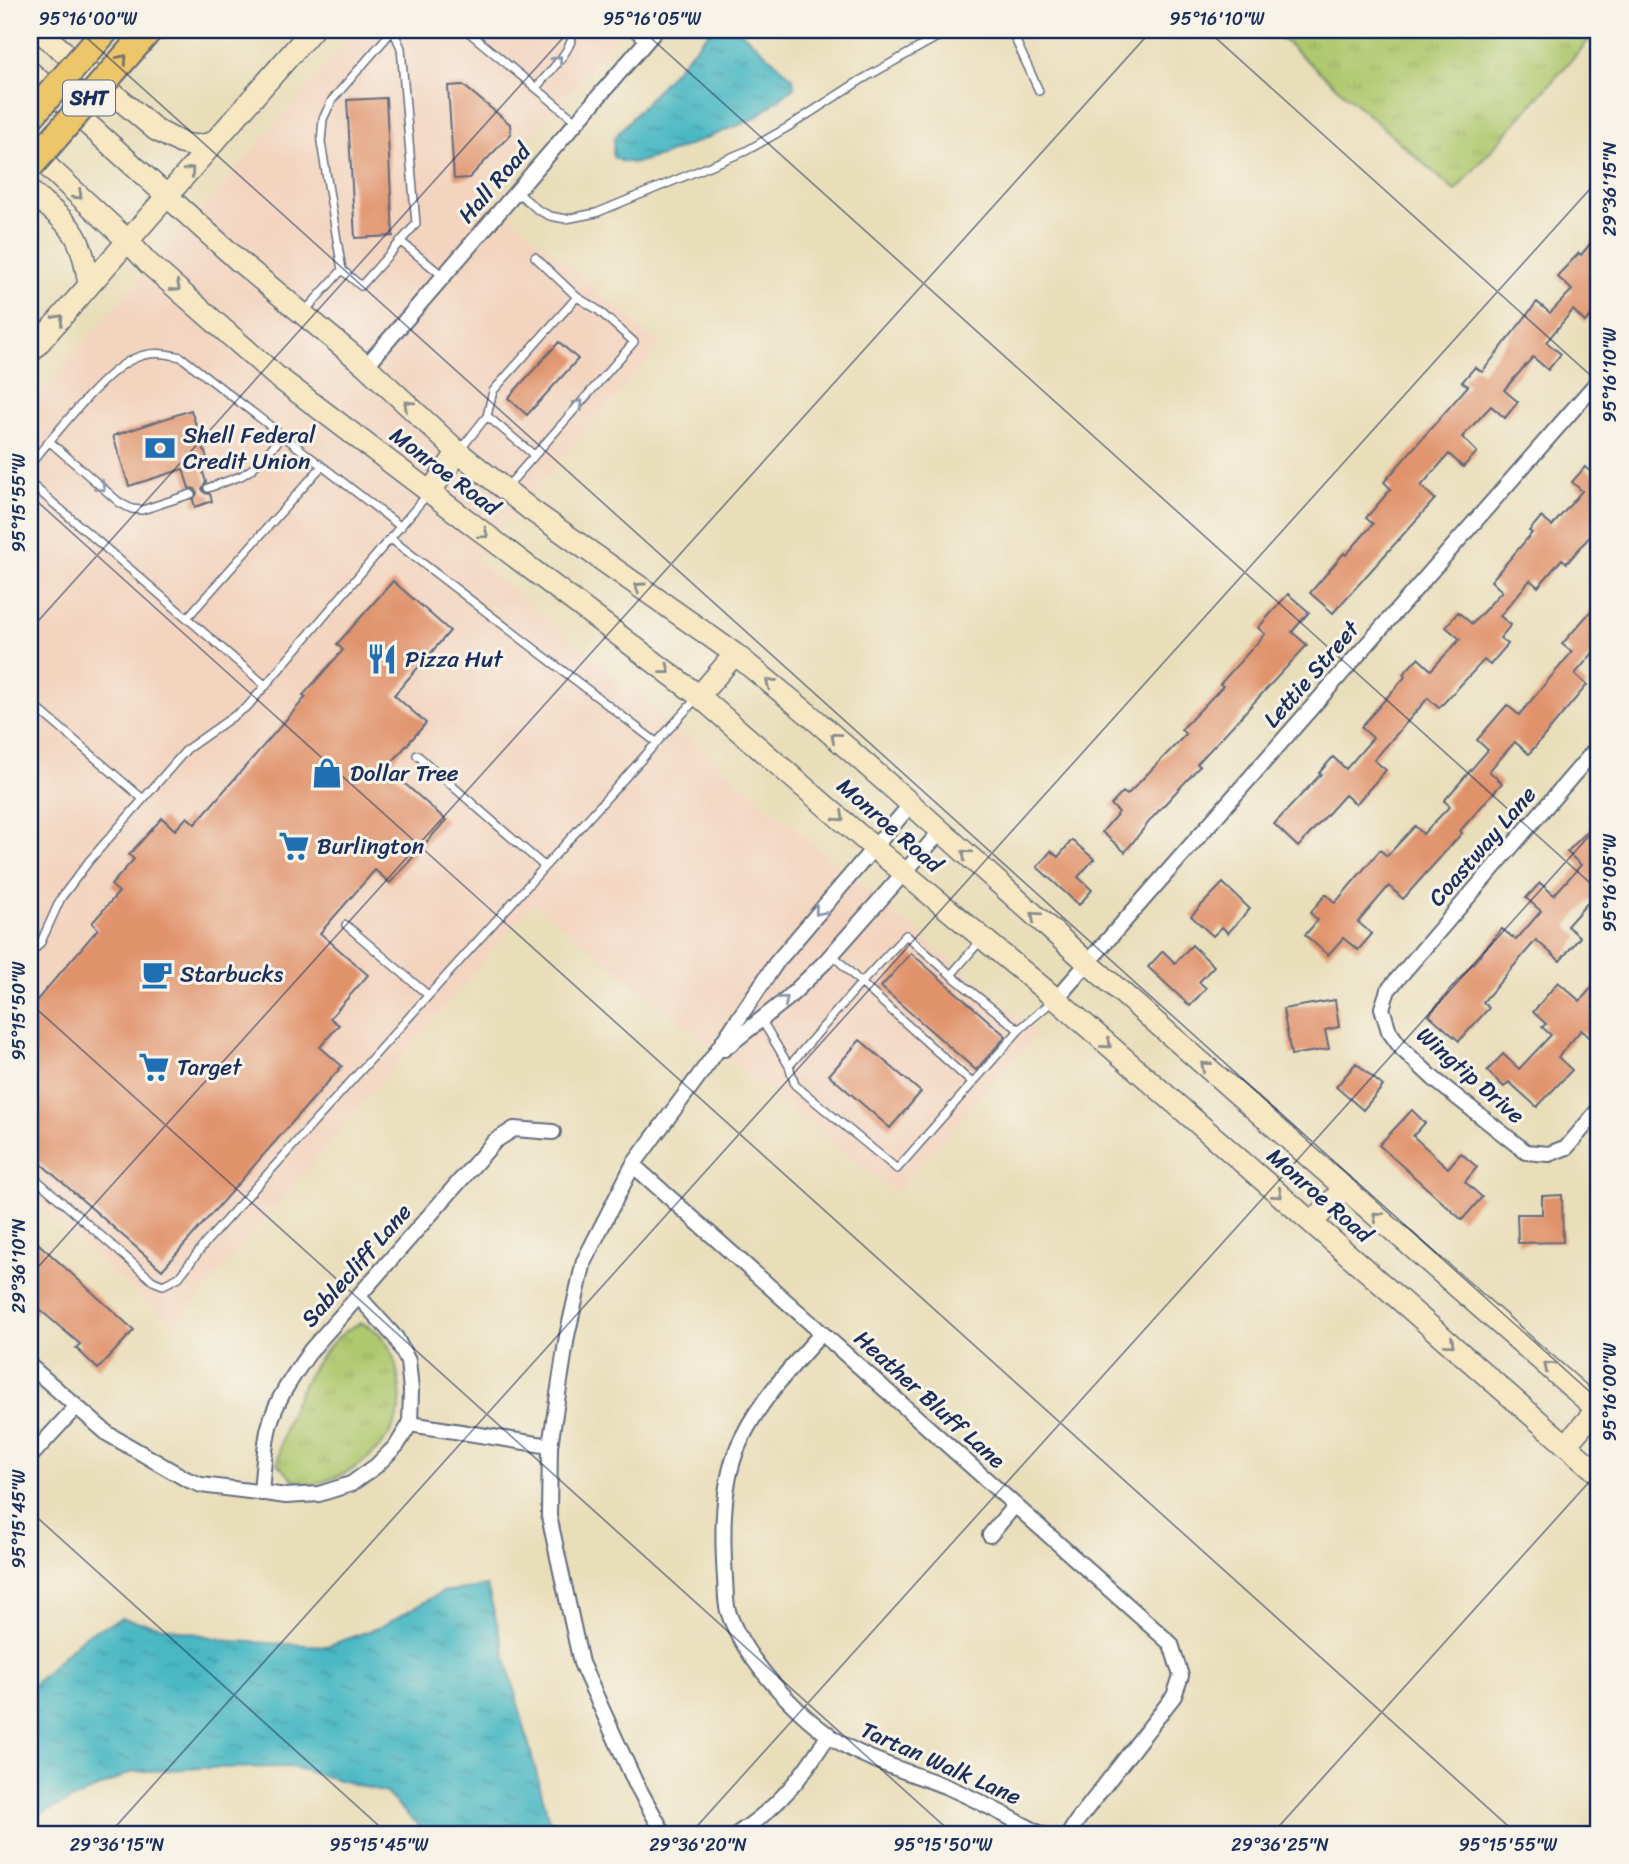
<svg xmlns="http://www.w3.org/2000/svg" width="1629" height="1864" font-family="Sriracha,sans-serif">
<defs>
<pattern id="grass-tufts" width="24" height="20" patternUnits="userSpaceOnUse" patternTransform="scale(1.75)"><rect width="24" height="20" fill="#afc76d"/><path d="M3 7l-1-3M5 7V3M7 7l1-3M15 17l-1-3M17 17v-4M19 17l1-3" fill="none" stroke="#96ab61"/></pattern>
<pattern id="water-ripples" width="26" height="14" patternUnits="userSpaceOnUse" patternTransform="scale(1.75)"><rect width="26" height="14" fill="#4ab8c3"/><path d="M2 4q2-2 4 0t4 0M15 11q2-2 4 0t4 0" fill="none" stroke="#3d96a2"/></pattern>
</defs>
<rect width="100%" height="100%" fill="#f7f3e8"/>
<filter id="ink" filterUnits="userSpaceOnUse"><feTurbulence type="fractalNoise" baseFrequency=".0143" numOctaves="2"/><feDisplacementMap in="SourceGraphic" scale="14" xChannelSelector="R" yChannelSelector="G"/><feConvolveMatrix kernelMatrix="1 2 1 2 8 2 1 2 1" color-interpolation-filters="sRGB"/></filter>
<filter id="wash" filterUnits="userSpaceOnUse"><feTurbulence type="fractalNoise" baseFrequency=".00686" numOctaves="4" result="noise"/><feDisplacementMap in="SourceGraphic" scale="28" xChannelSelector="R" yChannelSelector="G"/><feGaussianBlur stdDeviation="1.57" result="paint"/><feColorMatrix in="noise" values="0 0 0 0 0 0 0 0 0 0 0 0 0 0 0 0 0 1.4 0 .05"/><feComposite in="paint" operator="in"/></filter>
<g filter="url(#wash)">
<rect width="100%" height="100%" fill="#e9deba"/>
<path fill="#f3d4bf" d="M358 30H623L483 192 661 345 475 558 1037 1033 895 1193 533 903 174 1326 30 1198V404Z"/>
<path fill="url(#grass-tufts)" stroke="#657b66" stroke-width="2" d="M1272 30H1598L1455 191Z
M361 1323C381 1329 391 1346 396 1366 398 1378 402 1392 400 1404 396 1441 358 1472 324 1481 320 1482 313 1485 309 1485 295 1484 286 1473 278 1464 279 1422 319 1337 361 1323Z"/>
<path fill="url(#water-ripples)" stroke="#327490" stroke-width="2" d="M711 30H739L793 78 794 87 754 119 664 155 635 163 621 161 613 157 614 138Z
M487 1586 548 1817 561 1834H426L386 1793 292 1767 201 1768 132 1772 30 1819V1688L85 1635 122 1618 230 1641 327 1646 380 1627 442 1592Z"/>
<g id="blocks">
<path fill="#e0926b" d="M463 85 510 124 511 134 469 178 454 179 448 86Z
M386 98 393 236 355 238 347 100Z
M1599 233V307L1585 322 1573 310 1546 342 1561 354 1548 370 1533 357 1504 390 1518 402 1505 418 1491 406 1462 437 1477 452 1463 467 1449 454 1421 486 1435 499 1333 613 1310 593 1344 553 1346 555 1373 524 1366 518 1391 489 1384 482 1468 386 1462 382 1475 367 1482 372 1537 302 1550 313 1572 290 1557 276 1579 253 1581 255Z
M559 342 578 359 527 415 508 398Z
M191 410 208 461 200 463 206 482 202 489 205 493 210 494 212 501 195 507 193 500 197 493 195 489 189 488 183 469 129 486 113 436Z
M1585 467 1599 479V526L1567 563 1562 559 1538 587 1530 580 1500 616 1511 625 1500 638 1508 644 1490 665 1484 660 1439 708 1428 698 1374 760 1386 770 1356 804 1345 795 1298 847 1274 824 1321 774 1319 773 1333 757 1346 769 1373 738 1361 727 1405 677 1403 674 1418 658 1431 670 1460 639 1446 627 1458 612 1472 624 1502 591 1491 581 1532 533 1529 531 1541 517 1552 526 1582 491 1572 482Z
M393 581 450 631 394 695 426 723 387 768 446 820 390 883 375 870 320 933 368 975 330 1018 339 1025 320 1047 342 1066 162 1270 30 1154V1008L98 929 92 923 119 892 111 885 134 859 129 855 162 818 175 830 187 817 195 824 306 697 303 695 343 650 337 644Z
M1288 594 1309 612 1292 632 1307 645 1197 764 1200 766 1153 817 1125 852 1102 832 1119 812 1111 805 1123 792 1127 795 1186 734 1181 730 1223 686 1220 684 1265 634 1258 628Z
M1599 602V646L1575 674 1587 685 1529 754 1515 742 1489 771 1502 783 1460 831 1462 833 1403 899 1389 886 1358 922 1372 934 1358 950 1343 938 1328 955 1305 935 1318 920 1310 913 1326 894 1335 903 1380 850 1387 856 1415 826 1423 834 1450 806 1444 801 1488 750 1477 740 1507 705 1519 715 1572 652 1562 644Z
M1599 820V890L1567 926 1580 937 1560 961 1536 940 1483 1002 1489 1008 1459 1041 1429 1015 1502 929 1516 940 1541 911 1526 898 1540 883 1554 895 1581 865 1567 852Z
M1072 840 1094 859 1078 877 1092 890 1079 905 1037 867 1051 851 1058 857Z
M1223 883 1250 909 1228 933 1222 927 1213 936 1191 916Z
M1192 945 1214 966 1199 982 1206 988 1190 1006 1148 967 1163 951 1175 963Z
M911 953 1006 1036 976 1070 881 987Z
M1599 979V1045L1581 1030 1558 1057 1572 1070 1537 1107 1509 1082 1504 1087 1487 1071 1503 1054 1519 1069 1551 1035 1542 1027 1546 1024 1533 1012 1558 982 1580 1001Z
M1335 1000 1339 1027 1325 1030 1329 1049 1291 1055 1283 1009Z
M860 1040 921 1092 890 1128 829 1075Z
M1356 1063 1383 1086 1363 1110 1336 1087Z
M1412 1110 1425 1123 1413 1136 1448 1168 1461 1153 1477 1167 1465 1182 1482 1197 1462 1220 1379 1145Z
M1562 1195 1563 1242 1518 1243 1517 1214H1542V1196Z
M30 1236 134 1330 98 1369 76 1348 80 1344 39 1309 30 1318Z"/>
</g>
</g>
<g filter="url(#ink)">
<use href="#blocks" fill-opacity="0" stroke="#636c7e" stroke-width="2"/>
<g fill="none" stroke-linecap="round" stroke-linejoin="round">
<g stroke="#636c7e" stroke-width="10">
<path id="lane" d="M393 30 401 48 416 224 361 286 342 270 321 142 323 119 332 100 393 30
M466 30 577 122
M631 30 645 42
M1011 30 1039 91
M536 88C546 75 577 46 572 30
M517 192 538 210 550 216 566 219 596 213 746 151 788 127 861 80 950 30
M400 241 443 276
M305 311 342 270
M487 416 534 455
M50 442 120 503 132 509 142 510 191 494
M460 450 487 416 493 391 577 297
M30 464C54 437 103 372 133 359 149 351 164 353 181 357L401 527
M30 483 266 686
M208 488 241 476 252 469 283 436
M506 488 634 342 598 310 577 297 535 257
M391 539 656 742
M187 618 322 466
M30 702 143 799
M417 755 544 866
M346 925 428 995
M980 941 951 975 1019 1030
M30 955 41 942 61 898 89 861 187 749 248 706 427 495
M951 975 906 935 861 983 972 1083
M761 1019 789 1066 795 1085 897 1169 1021 1028 1055 999
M789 1066 861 983 832 954
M30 1174 153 1281 163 1285 179 1277 207 1241 696 699"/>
</g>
<g stroke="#636c7e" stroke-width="18">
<path id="street" d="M366 366 656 30
M1599 745 1388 990 1382 1008 1389 1031 1402 1049 1434 1079 1526 1152 1549 1154 1567 1147 1599 1109
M1056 999 1599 380
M724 1049 787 999 825 962 941 831
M633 1165 1171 1644 1181 1676 1174 1696 1077 1821 1069 1834
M822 1333C793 1365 761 1399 742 1438 721 1480 722 1534 725 1579 726 1589 725 1601 728 1611 744 1661 806 1726 853 1750 884 1766 919 1775 952 1789 982 1802 1012 1819 1041 1834
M30 1366 108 1434 186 1479 201 1485 265 1493 286 1496 319 1494 351 1484 376 1466 397 1445 410 1424 411 1390 408 1361 396 1338 359 1297
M410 1424 550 1446
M30 1457 76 1407
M261 1493C263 1471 264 1448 269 1427 276 1399 295 1373 311 1350L495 1141 514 1129 553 1132
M990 1535 1015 1505
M664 1834 635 1782 581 1663 549 1516 550 1446 567 1336 584 1261 633 1165 712 1058 776 963 911 804
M737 1834C780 1806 802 1777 829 1734"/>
</g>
<g stroke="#636c7e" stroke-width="24">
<path id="secondary" d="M38 30 156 130 181 143 195 146 213 143
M30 72 240 262 366 366 458 452 531 510 735 654 812 717 911 804 1088 963 1599 1411
M30 150 127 240 148 263 275 375 699 696 873 847 1056 999 1599 1474
M30 191C71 227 81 229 89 285
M30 353 312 30
M430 492 458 452
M699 696 735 654
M1312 1223 1344 1188
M1566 1445 1597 1409"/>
</g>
<use href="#lane" stroke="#fff" stroke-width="7"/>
<use href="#street" stroke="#fff" stroke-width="14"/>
<use href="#secondary" stroke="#f7e8c3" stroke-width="21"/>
<g stroke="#636c7e" stroke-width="30" stroke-linecap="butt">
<path id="highway-bridge" d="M30 117 106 30
M30 166 149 30"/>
</g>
<use href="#highway-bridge" stroke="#ecc669" stroke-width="26"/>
</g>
<defs><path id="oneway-chevron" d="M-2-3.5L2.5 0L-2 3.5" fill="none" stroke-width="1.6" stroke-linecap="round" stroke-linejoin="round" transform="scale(1.75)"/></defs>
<use stroke="#797363" href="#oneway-chevron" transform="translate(123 59) rotate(-49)"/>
<g stroke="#8d97ae">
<use href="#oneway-chevron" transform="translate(558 60) rotate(-51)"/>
<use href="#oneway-chevron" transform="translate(579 404) rotate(-49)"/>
<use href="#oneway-chevron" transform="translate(101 487) rotate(41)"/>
<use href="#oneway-chevron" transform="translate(819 911) rotate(130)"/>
<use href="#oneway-chevron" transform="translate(784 1000) rotate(-41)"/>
</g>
<g stroke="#898c90">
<use href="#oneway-chevron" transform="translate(190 171) rotate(-50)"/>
<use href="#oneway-chevron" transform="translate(78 195) rotate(43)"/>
<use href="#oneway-chevron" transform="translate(176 287) rotate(41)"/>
<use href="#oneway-chevron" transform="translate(59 319) rotate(-49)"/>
<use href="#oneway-chevron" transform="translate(408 405) rotate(-137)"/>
<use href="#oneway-chevron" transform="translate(484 534) rotate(37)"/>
<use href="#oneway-chevron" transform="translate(639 587) rotate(-145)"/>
<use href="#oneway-chevron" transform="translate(666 670) rotate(38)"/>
<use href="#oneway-chevron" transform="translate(770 683) rotate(-141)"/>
<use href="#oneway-chevron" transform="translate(835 737) rotate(-139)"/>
<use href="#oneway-chevron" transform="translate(840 817) rotate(42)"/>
<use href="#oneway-chevron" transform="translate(966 854) rotate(-138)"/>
<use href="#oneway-chevron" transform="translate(1035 916) rotate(-138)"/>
<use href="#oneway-chevron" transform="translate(1107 1044) rotate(41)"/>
<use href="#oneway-chevron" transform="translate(1205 1066) rotate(-139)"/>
<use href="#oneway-chevron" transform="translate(1278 1194) rotate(41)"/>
<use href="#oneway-chevron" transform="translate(1377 1216) rotate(-139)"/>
<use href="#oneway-chevron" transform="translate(1450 1343) rotate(41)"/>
<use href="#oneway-chevron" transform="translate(1548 1366) rotate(-139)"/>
</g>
</g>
<path fill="none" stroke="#1b2f5e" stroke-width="2" stroke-opacity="0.45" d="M78 30 1599 1400M642 30 1599 891M1207 30 1599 383M30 495 1517 1834M30 630 570 30M30 1003 953 1834M30 1276 1152 30M30 1511 388 1834M109 1834 1599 179M690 1834 1599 825M1272 1834 1599 1471"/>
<defs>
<g id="bank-bare" transform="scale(2.415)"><path d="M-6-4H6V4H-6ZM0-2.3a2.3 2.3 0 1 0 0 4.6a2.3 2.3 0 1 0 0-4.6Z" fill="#1f6fb2" stroke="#f7f3e8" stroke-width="2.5" paint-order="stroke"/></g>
<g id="restaurant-bare" transform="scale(2.415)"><path d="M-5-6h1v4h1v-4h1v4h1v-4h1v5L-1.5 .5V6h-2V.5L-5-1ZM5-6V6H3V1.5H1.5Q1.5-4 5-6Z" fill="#1f6fb2" stroke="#f7f3e8" stroke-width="2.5" paint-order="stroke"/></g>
<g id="shop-bare" transform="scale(2.415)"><path d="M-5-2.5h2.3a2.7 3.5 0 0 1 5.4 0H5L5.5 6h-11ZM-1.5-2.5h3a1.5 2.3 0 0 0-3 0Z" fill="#1f6fb2" stroke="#f7f3e8" stroke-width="2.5" paint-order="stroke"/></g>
<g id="supermarket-bare" transform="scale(2.415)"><path d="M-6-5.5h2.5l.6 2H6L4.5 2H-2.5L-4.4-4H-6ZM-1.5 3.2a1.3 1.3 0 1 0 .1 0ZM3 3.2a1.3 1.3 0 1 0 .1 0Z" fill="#1f6fb2" stroke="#f7f3e8" stroke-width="2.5" paint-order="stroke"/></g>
<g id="cafe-bare" transform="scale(2.415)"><path d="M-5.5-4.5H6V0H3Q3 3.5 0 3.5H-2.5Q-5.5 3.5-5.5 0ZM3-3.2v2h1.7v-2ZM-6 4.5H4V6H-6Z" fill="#1f6fb2" stroke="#f7f3e8" stroke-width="2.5" paint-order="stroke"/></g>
</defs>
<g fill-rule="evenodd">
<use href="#bank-bare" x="160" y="448"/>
<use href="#restaurant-bare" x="382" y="659"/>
<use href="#shop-bare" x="327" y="773"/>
<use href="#supermarket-bare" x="294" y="846"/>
<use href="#cafe-bare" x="157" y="974"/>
<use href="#supermarket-bare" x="154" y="1067"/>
</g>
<g text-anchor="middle" stroke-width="6" stroke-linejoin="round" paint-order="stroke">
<rect fill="#f7f3e8" stroke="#5d6a87" stroke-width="2" x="63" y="80.5" width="52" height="35" rx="5"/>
<g font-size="21" font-weight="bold" fill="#1b2f5e">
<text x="89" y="105">SHT</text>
</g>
<g font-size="23" fill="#1b2f5e" stroke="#f7f3e8">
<text transform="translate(494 183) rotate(-49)" y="8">Hall Road</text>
<text transform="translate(445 471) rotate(37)" y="8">Monroe Road</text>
<text transform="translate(1311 674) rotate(-49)" y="8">Lettie Street</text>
<text transform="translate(890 825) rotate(41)" y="8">Monroe Road</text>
<text transform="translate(1482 846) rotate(-49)" y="8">Coastway Lane</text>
<text transform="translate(1471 1075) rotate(41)" y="8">Wingtip Drive</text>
<text transform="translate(1320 1195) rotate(41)" y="8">Monroe Road</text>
<text transform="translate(356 1265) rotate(-49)" y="8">Sablecliff Lane</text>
<text transform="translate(930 1399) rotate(42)" y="8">Heather Bluff Lane</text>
<text transform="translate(941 1763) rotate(24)" y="8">Tartan Walk Lane</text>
</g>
<g font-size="23" fill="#1b2f5e" stroke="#f7f3e8" text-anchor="start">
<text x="183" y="443">Shell Federal<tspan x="183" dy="26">Credit Union</tspan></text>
<text x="405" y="667">Pizza Hut</text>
<text x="350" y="781">Dollar Tree</text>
<text x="317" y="854">Burlington</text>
<text x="180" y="982">Starbucks</text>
<text x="177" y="1075">Target</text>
</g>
</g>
<rect width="1629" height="1864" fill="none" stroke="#f7f3e8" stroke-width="77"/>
<rect x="38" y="38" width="1552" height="1788" fill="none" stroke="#1b2f5e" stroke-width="2.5"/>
<g font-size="18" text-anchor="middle" fill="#1b2f5e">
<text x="88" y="25">95°16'00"W</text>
<text x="652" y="25">95°16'05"W</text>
<text x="1217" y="25">95°16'10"W</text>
<text transform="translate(1610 189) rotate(-90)" y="6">29°36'15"N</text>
<text transform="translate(1610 375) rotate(-90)" y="6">95°16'10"W</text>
<text transform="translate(19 503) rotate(-90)" y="6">95°15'55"W</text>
<text transform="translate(1610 883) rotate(-90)" y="6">95°16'05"W</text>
<text transform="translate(19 1011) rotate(-90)" y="6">95°15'50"W</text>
<text transform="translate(19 1266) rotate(-90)" y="6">29°36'10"N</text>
<text transform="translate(1610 1392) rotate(-90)" y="6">95°16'00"W</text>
<text transform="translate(19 1519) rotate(-90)" y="6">95°15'45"W</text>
<text x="117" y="1851">29°36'15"N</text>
<text x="379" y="1851">95°15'45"W</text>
<text x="698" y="1851">29°36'20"N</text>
<text x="943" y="1851">95°15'50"W</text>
<text x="1280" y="1851">29°36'25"N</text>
<text x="1508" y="1851">95°15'55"W</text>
</g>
</svg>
